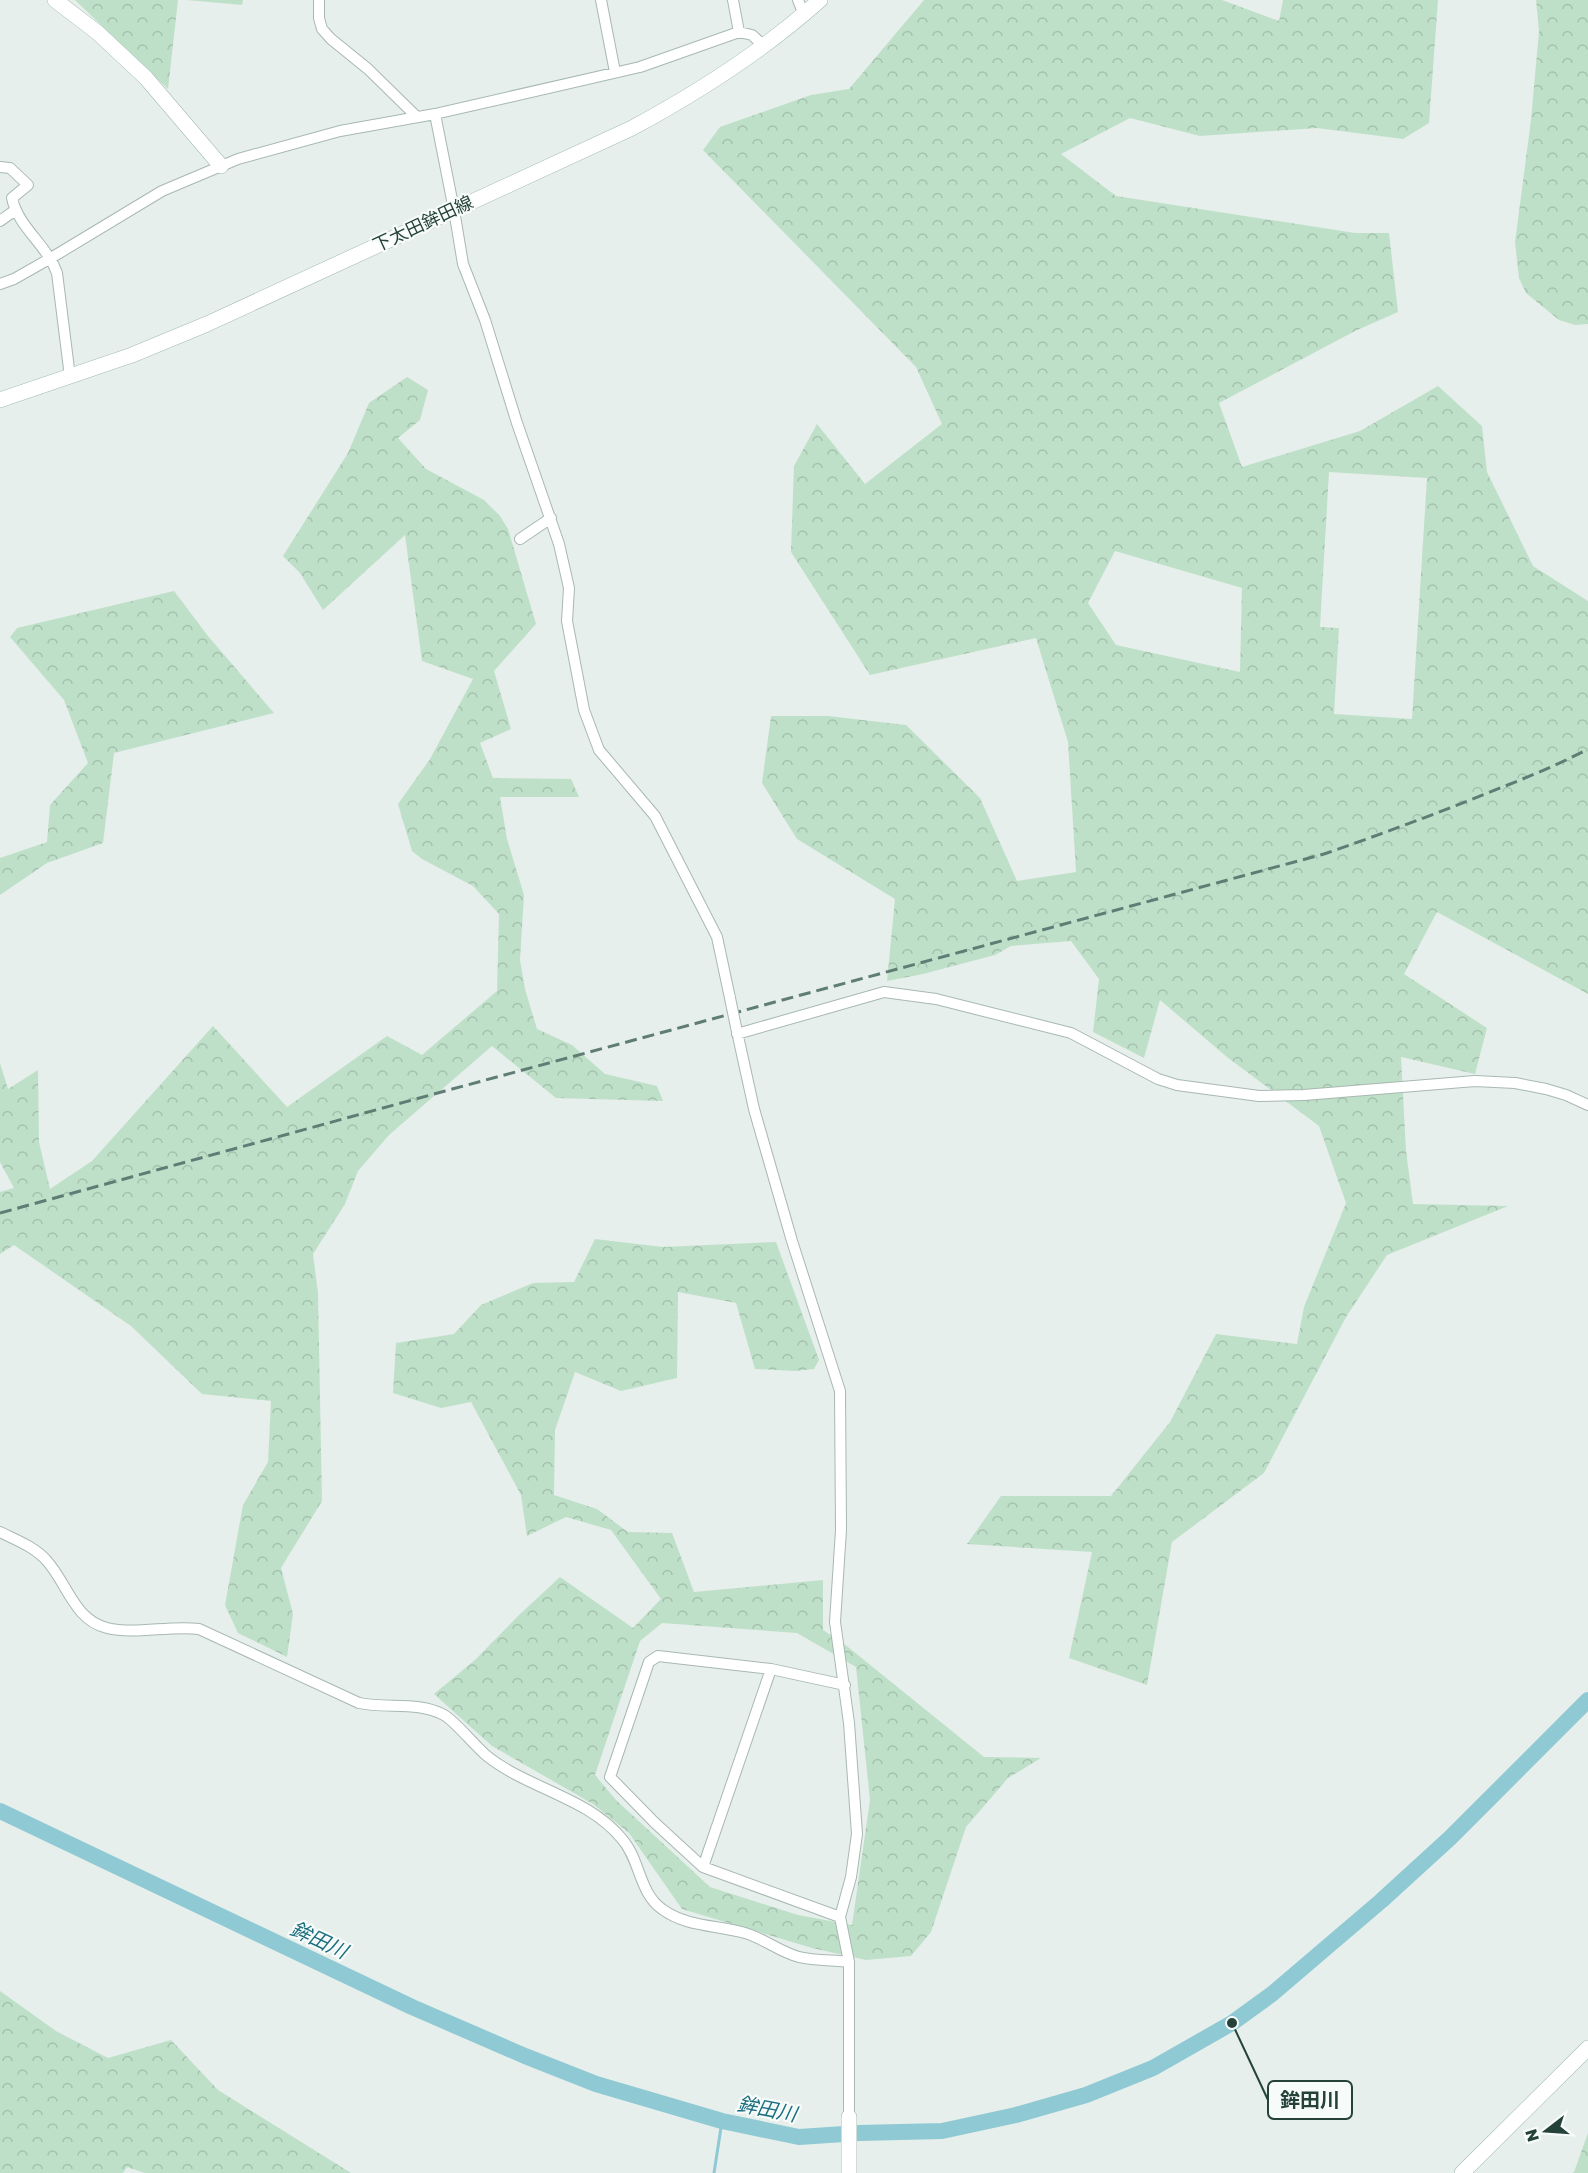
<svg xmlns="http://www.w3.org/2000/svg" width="1588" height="2173" font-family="'Golos Text','Noto Sans JP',sans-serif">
<defs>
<pattern id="forest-crowns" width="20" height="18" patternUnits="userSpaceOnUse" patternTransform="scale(1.5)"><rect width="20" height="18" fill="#bfe0c8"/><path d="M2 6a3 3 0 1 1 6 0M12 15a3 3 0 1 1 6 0" fill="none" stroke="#a4c1ad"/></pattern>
</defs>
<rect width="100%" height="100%" fill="#e6efeb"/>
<path fill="url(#forest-crowns)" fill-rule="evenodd" d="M75 0H178L168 89Z
M187 0H243L242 5Z
M924 0H1222L1279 21 1283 0H1438L1429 123 1403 139 1317 128 1200 136 1130 118 1061 154 1116 196 1355 233H1389L1398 312 1355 331 1219 403 1242 467 1360 431 1438 386 1482 426 1487 472 1533 566 1588 601V994L1437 912 1404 974 1487 1028 1475 1074 1401 1057 1406 1151 1413 1204 1508 1206 1387 1255 1346 1317 1264 1473 1172 1542 1147 1685 1069 1658 1092 1552 967 1544 1001 1496H1111L1170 1422 1216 1334 1297 1344 1304 1307 1346 1203 1319 1126 1227 1057 1160 1000 1144 1058 1093 1032 1099 979 1071 941 1011 946 995 955 923 974 887 981 895 899 797 839 762 783 771 716H828L906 725 980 798 1017 881 1076 872 1068 742 1036 638 870 675 791 552 794 466 817 424 865 484 942 424 916 367 703 150 720 127 811 95 849 89ZM1329 472 1427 478 1412 719 1334 714 1339 628 1320 627ZM1115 551 1242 588 1240 672 1116 645 1088 603Z
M1536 0H1588V324L1575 325 1559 320 1526 293 1519 278 1515 242 1531 120 1539 31Z
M407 377 428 390 420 420 398 438 426 469 484 500 500 516 508 529 536 624 494 671 511 729 480 743 493 778 571 779 579 797H500L507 839 524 895 520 960 525 989 537 1029 572 1045 605 1074 657 1086 663 1101 556 1098 492 1046 389 1135 358 1171 345 1204 313 1254 318 1294 322 1501 281 1568 293 1614 287 1657 238 1633 225 1605 243 1505 268 1462 271 1401 202 1394 131 1326 14 1245 0 1254V1192L14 1188 0 1162V1063L8 1089 38 1070 39 1142 50 1189 92 1161 213 1026 287 1107 387 1036 422 1055 497 991 499 914 473 886 422 859 412 851 398 804 430 759 473 679 422 661 405 535 323 610 300 573 283 556 348 453 369 403Z
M174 591 208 636 274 713 114 753 103 843 47 863 0 895V858L47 842 50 805 88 763 64 700 10 637 17 628Z
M595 1239 663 1247 776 1242 819 1360 814 1369 795 1371 755 1369 736 1303 678 1292 677 1378 621 1391 575 1372 555 1430 554 1495 597 1509 628 1532 672 1533 694 1592 823 1580V1630L848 1647 984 1757 1041 1758 1008 1778 966 1827 931 1932 911 1956 866 1960 812 1948 682 1909 629 1833 593 1804 492 1746 434 1694 476 1659 518 1616 560 1577 633 1628 661 1599 611 1530 566 1517 527 1536 521 1495 471 1402 441 1408 393 1393 396 1343 454 1334 481 1305 533 1283 574 1282ZM662 1623 797 1633 856 1667 870 1800 852 1925 798 1915 710 1887 616 1800 595 1775 640 1641Z
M0 1991 56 2031 108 2058 171 2040 218 2090 351 2173H145L127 2167 123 2173H0Z
M1588 2133V2173H1572L1574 2172Z"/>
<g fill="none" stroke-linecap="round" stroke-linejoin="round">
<path stroke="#8ec9d4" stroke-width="3" d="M714 2173 722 2121"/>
<path stroke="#8ec9d4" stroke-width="16" d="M0 1811 412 2007 525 2056 596 2084 722 2121 799 2137 859 2133 942 2131 1016 2115 1086 2095 1153 2068 1232 2023 1272 1994 1381 1901 1450 1838 1588 1700"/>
<g stroke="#a8b8b2" stroke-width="12">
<path id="street" d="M319 0V18L322 29 331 39 368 69 416 116
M601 0 615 72
M733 0 739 32
M798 0 804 15
M435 114 454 210 463 264 485 320 517 423 559 544 569 588 567 621 584 710 599 750 655 816 717 937 730 998
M0 167 10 168 28 185 12 198C18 227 47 245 57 273L70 377
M0 221 14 211
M0 284 14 279 51 258 162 191 238 159 340 131 435 114 640 67 739 32 752 35 764 46
M520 539 551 518
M736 1027 754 1109 792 1241 840 1391 841 1530 835 1622 849 1723 857 1834 851 1877 840 1917 849 1962V2117
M737 1034 884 992 936 999 1071 1033 1158 1079 1177 1085 1259 1096 1304 1095 1475 1081 1515 1083 1546 1089 1566 1095 1588 1105
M0 1532C16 1540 35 1547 47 1561 67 1583 74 1620 107 1628 135 1635 170 1625 199 1629L359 1703C387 1709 418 1701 444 1715 455 1721 475 1746 487 1756 528 1789 588 1797 622 1839 640 1859 639 1893 662 1909 686 1927 717 1925 745 1933 763 1938 780 1952 799 1957 815 1961 833 1960 849 1962
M703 1867 771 1669
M840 1917 703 1867 655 1823 610 1777 649 1662 658 1656 771 1669 845 1685"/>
</g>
<g stroke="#a4bbb3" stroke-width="16">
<path id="secondary" d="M55 0 98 33 146 78 221 166
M0 400 132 355 207 324 632 128C699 92 763 51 820 0
M849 2173V2117
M1462 2173 1588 2048"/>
</g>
<use href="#street" stroke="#fff" stroke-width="10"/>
<use href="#secondary" stroke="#fff" stroke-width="15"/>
<path stroke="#5f7d75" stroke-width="3" stroke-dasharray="12 6" stroke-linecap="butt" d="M0 1213 445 1091 1324 854C1373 837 1422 819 1470 800 1510 784 1550 769 1588 749"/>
<g stroke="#a8b8b2" stroke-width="12" stroke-linecap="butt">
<path id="street-bridge" d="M730 998 736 1027"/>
</g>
<use href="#street-bridge" stroke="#fff" stroke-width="10"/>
</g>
<g text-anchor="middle" stroke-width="4.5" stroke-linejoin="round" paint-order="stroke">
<g font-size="18" fill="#24423a" stroke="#f7fbf9">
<text transform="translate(423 224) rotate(-25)" y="6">下太田鉾田線</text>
</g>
<g font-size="20" font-style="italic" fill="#1c6f80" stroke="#f7fbf9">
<text transform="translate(319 1940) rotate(25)" y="7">鉾田川</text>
<text transform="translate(767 2109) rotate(11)" y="7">鉾田川</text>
</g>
</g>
<path fill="none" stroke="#24423a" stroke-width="2" d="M1232 2023L1268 2100"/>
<circle fill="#24423a" stroke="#f7fbf9" stroke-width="2" cx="1232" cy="2023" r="6"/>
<rect fill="#f7fbf9" stroke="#24423a" stroke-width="2" x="1268" y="2081" width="84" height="38" rx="6"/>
<g font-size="20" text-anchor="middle" font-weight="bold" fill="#24423a">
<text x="1310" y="2107">鉾田川</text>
</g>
<g transform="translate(1546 2131) rotate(253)" stroke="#f7fbf9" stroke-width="4.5" paint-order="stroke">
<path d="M0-4.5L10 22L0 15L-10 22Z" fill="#24423a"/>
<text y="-9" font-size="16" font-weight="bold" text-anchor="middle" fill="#24423a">N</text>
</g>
</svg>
